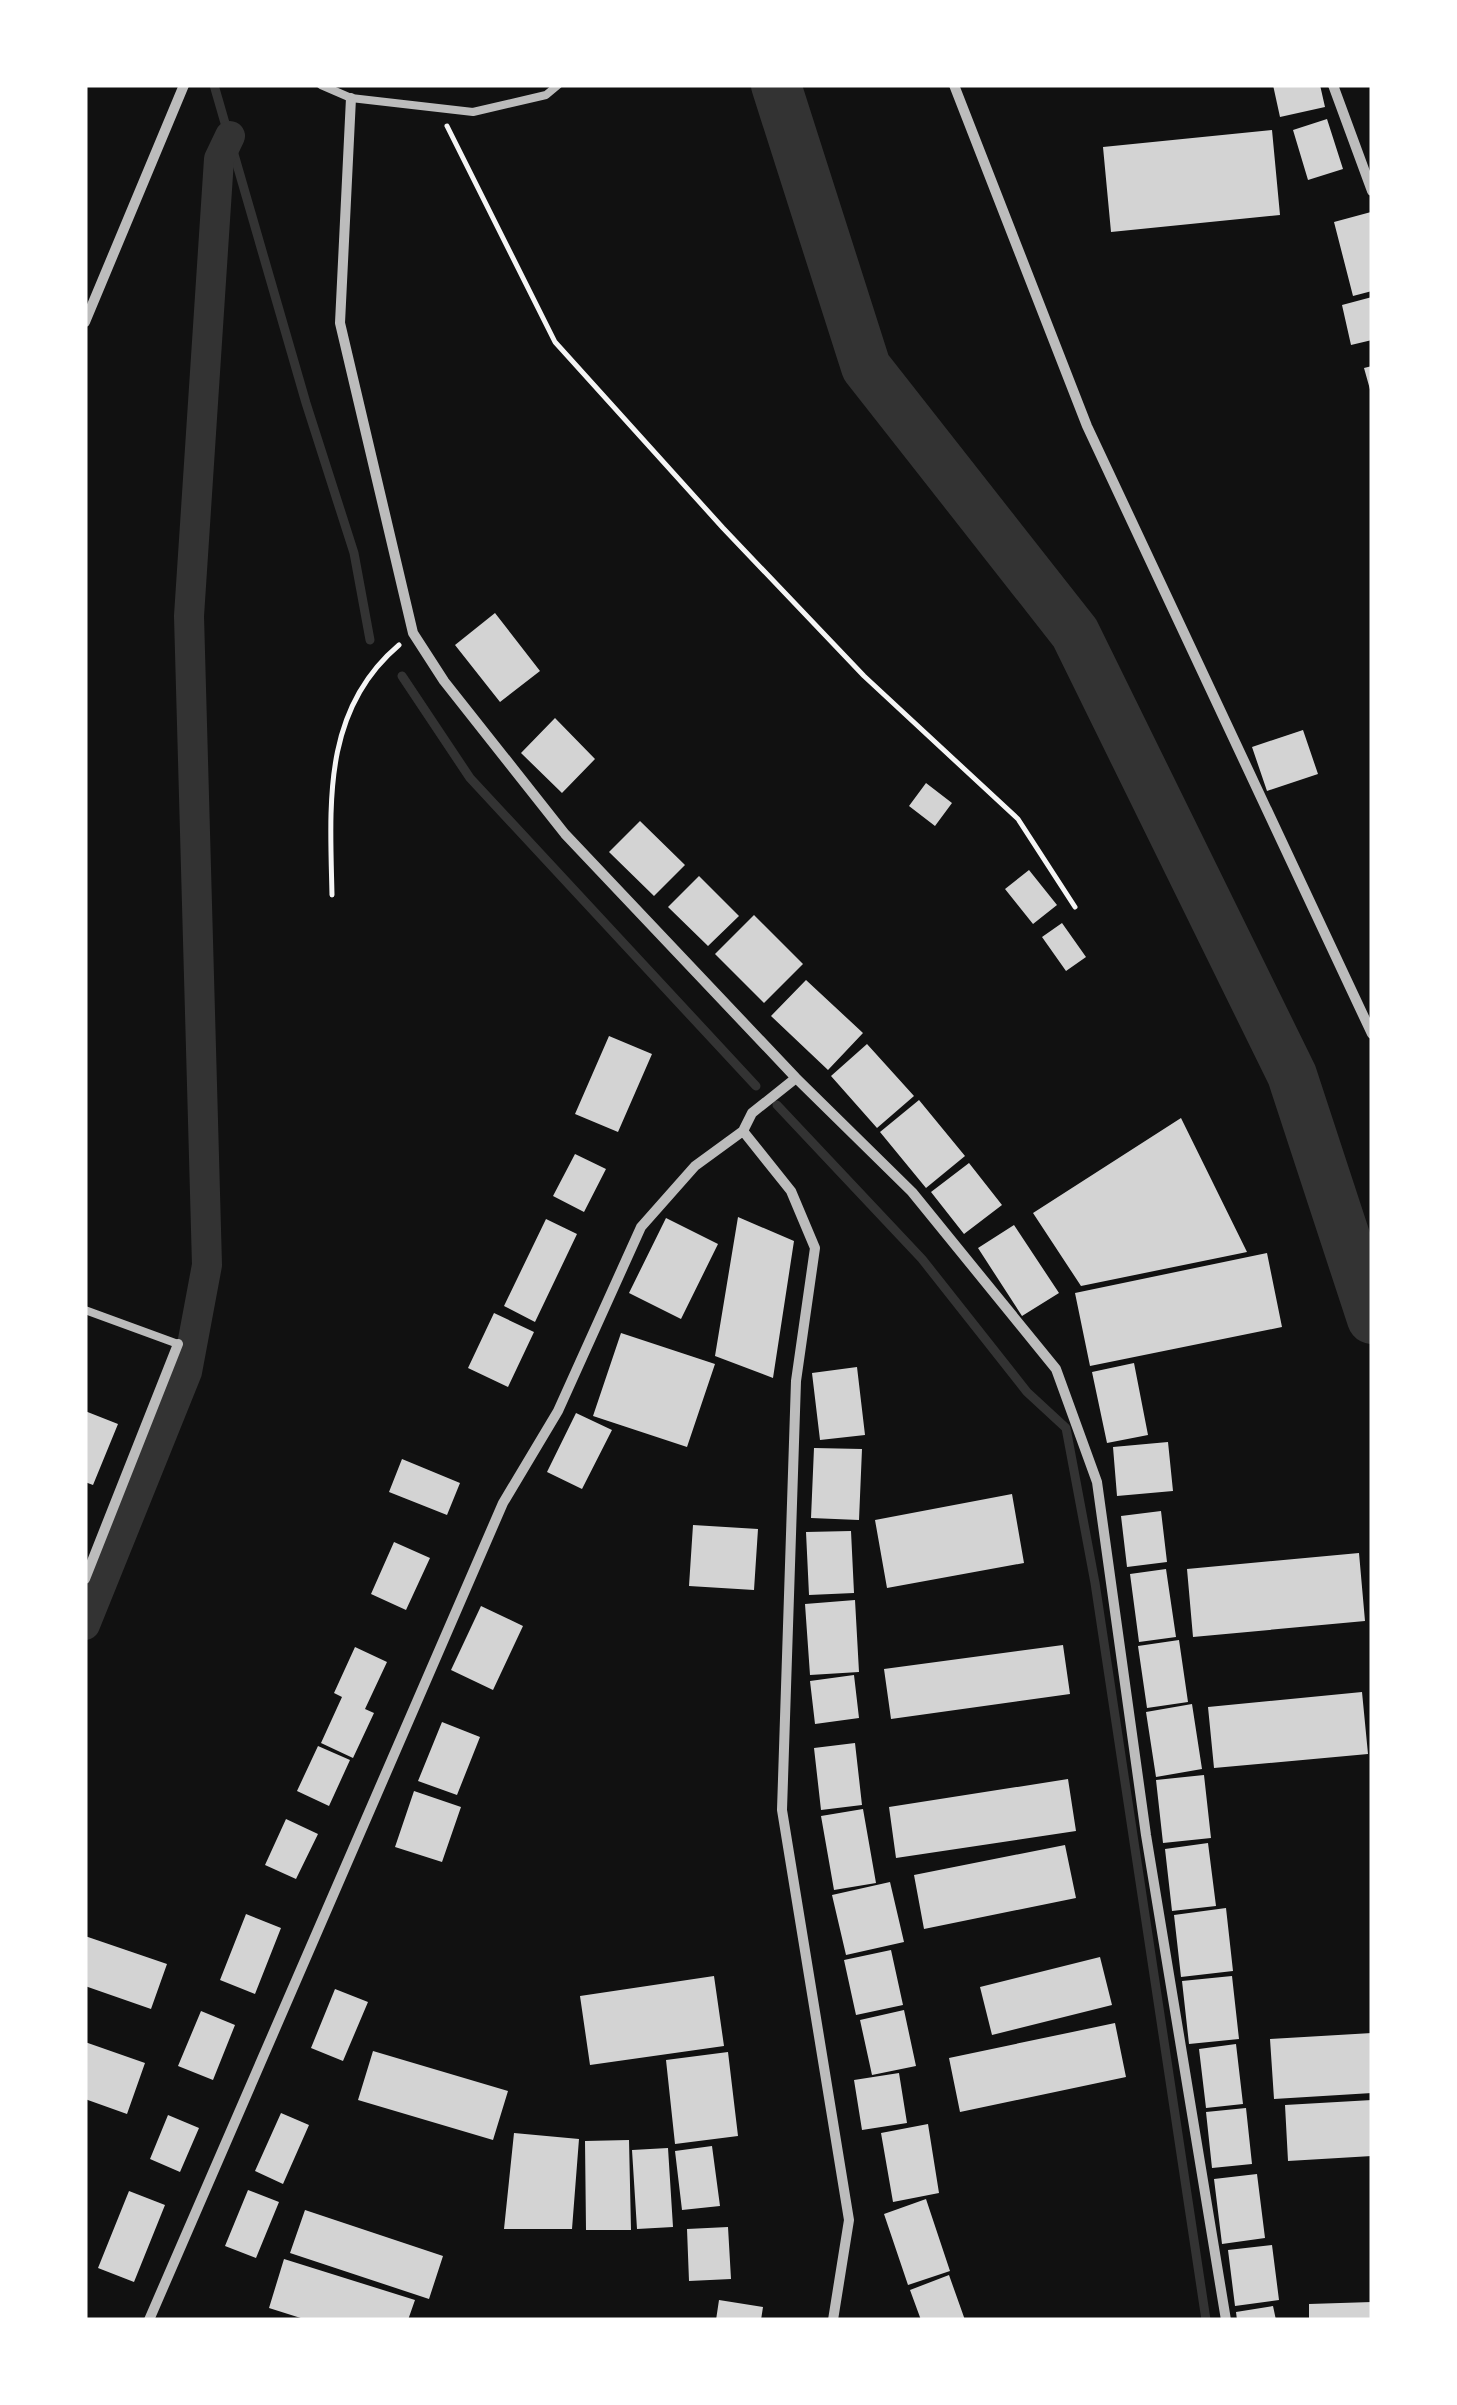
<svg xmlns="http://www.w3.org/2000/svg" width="1457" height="2405" font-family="Quicksand,sans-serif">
<rect width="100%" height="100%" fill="#111"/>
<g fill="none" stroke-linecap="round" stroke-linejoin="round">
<path stroke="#333" stroke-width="9" d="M214 85 306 403 354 553 370 640
M402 676 470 778 756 1086
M777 1105 922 1259 1027 1392 1066 1428 1095 1583 1206 2320"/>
<path stroke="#333" stroke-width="30" d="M85 1625 187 1372 207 1265 189 616 219 159 230 136"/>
<path stroke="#333" stroke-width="50" d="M776 85 866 367 1075 633 1292 1075 1372 1319"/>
</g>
<path fill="#d3d3d3" d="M1273 85H1320L1325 107 1280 117Z
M1327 119 1343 169 1308 180 1293 130Z
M1272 130 1280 215 1111 232 1103 147Z
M1371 212 1372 291 1353 296 1334 222Z
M1372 297V340L1351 345 1342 305Z
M1372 366V392L1371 393 1364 368Z
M495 613 540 671 500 702 455 645Z
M555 718 595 759 562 793 521 753Z
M1303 730 1318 774 1267 791 1252 747Z
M926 783 952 803 935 826 909 806Z
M640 821 685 865 654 896 609 852Z
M1029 870 1057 905 1033 924 1005 889Z
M699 876 739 916 708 946 668 907Z
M754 915 803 964 764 1003 715 954Z
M1062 923 1086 957 1066 971 1042 937Z
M806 980 863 1033 828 1070 771 1016Z
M609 1036 652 1054 618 1132 575 1114Z
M867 1044 914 1096 877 1128 831 1076Z
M919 1100 965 1156 926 1188 880 1132Z
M1181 1118 1247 1252 1081 1286 1033 1213Z
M575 1154 606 1169 584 1212 553 1196Z
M969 1163 1002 1205 964 1234 931 1192Z
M738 1217 794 1241 773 1378 715 1356Z
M666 1218 718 1244 681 1319 629 1293Z
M546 1219 577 1234 535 1322 504 1306Z
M1014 1225 1059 1293 1022 1316 978 1248Z
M1267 1253 1282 1327 1090 1366 1075 1293Z
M494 1313 534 1332 508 1387 468 1368Z
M621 1333 715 1364 687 1447 593 1416Z
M1134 1363 1148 1435 1107 1443 1092 1372Z
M857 1367 865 1435 820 1440 812 1373Z
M85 1411 118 1424 93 1485 85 1482Z
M576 1413 612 1430 582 1489 547 1472Z
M1168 1442 1173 1491 1117 1496 1113 1447Z
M814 1448 862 1449 859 1520 811 1518Z
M402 1459 460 1483 447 1515 389 1492Z
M1012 1494 1024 1563 887 1588 875 1520Z
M1161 1511 1167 1562 1127 1567 1121 1516Z
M693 1525 758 1529 754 1590 689 1586Z
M851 1531 854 1593 809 1595 806 1532Z
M394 1542 430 1558 406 1610 371 1594Z
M1359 1553 1365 1621 1193 1637 1187 1569Z
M1166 1569 1176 1637 1139 1642 1130 1574Z
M855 1600 859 1672 810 1675 805 1604Z
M481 1606 523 1626 493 1690 451 1670Z
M1179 1640 1188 1702 1147 1708 1138 1646Z
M1063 1645 1070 1694 891 1719 884 1669Z
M355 1647 387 1662 365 1709 374 1713 353 1758 321 1743 342 1697 334 1693Z
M854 1675 859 1718 815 1724 810 1681Z
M1362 1692 1368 1754 1214 1768 1208 1707Z
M1192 1704 1202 1769 1156 1777 1146 1712Z
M442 1722 480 1737 457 1795 418 1781Z
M855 1743 862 1805 821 1810 814 1748Z
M318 1746 350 1760 329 1806 297 1791Z
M1204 1775 1211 1838 1163 1843 1156 1780Z
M1068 1779 1076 1831 896 1858 889 1807Z
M414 1791 461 1807 442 1862 395 1847Z
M863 1809 876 1883 834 1890 821 1816Z
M286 1819 318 1834 296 1879 265 1865Z
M1208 1843 1216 1906 1172 1911 1165 1849Z
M1065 1845 1076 1898 924 1929 914 1875Z
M890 1882 904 1942 846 1955 832 1895Z
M1226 1908 1233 1971 1181 1977 1174 1915Z
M246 1914 281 1928 255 1994 220 1980Z
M85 1936 167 1964 151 2009 85 1986Z
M891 1950 903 2005 856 2015 844 1960Z
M1100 1957 1112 2005 992 2035 980 1987Z
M714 1976 724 2046 590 2065 580 1996Z
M1232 1976 1239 2039 1189 2044 1182 1981Z
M335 1989 368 2002 343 2061 311 2048Z
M904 2010 916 2066 872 2075 860 2020Z
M201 2011 235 2025 213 2080 178 2066Z
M1115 2023 1126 2077 960 2112 949 2058Z
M1372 2033V2093L1274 2099 1270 2039Z
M85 2042 145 2063 127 2114 85 2099Z
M1236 2044 1243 2104 1206 2108 1199 2049Z
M373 2051 508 2091 493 2140 358 2100Z
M728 2052 738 2136 675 2144 666 2060Z
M899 2073 907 2123 862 2130 854 2080Z
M1372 2100V2156L1288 2161 1285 2105Z
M1246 2108 1252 2164 1212 2168 1206 2112Z
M281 2113 309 2125 283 2184 255 2171Z
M168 2115 199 2128 180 2172 150 2159Z
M928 2124 939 2193 893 2202 881 2133Z
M514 2133 579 2139 572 2229H504Z
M629 2140 631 2230H586L585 2141Z
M712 2146 720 2206 682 2210 675 2151Z
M668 2148 673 2227 637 2229 632 2150Z
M1257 2174 1265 2238 1222 2244 1214 2179Z
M248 2190 279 2202 256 2258 225 2246Z
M129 2191 165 2205 134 2282 98 2268Z
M926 2199 950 2271 908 2285 884 2214Z
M305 2210 443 2256 429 2299 290 2253Z
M728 2227 731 2279 689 2281 687 2229Z
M1272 2245 1279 2300 1235 2306 1228 2250Z
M284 2259 415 2300 408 2320H307L269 2308Z
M949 2275 965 2320H921L910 2290Z
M719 2300 763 2307 761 2320H716Z
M1372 2302V2320H1309V2304Z
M1273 2306 1276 2320H1237L1236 2312Z"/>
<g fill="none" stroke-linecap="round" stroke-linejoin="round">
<path stroke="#f5f5f5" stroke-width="5" d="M447 126 555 342 723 528 864 676 1018 819 1075 907
M332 895C330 804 322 710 399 645"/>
<path stroke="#bcbcbc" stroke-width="8" d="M321 85 351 98 473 112 546 95 558 85
M85 1310 178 1344"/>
<path stroke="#bcbcbc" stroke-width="10" d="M954 85 1087 426 1372 1034
M1333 85 1372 191
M351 98 340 323 413 633 444 681 565 834 796 1078 912 1192 1056 1369 1097 1482 1146 1835 1226 2320
M85 322 184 85
M743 1131 791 1191 815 1248 796 1381 782 1810 849 2220 833 2320
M85 1579 178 1344
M149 2320 503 1503 558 1411 641 1227 695 1166 743 1131 752 1113 796 1078"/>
</g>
<rect width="1457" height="2405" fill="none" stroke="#ffffff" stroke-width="175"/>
</svg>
